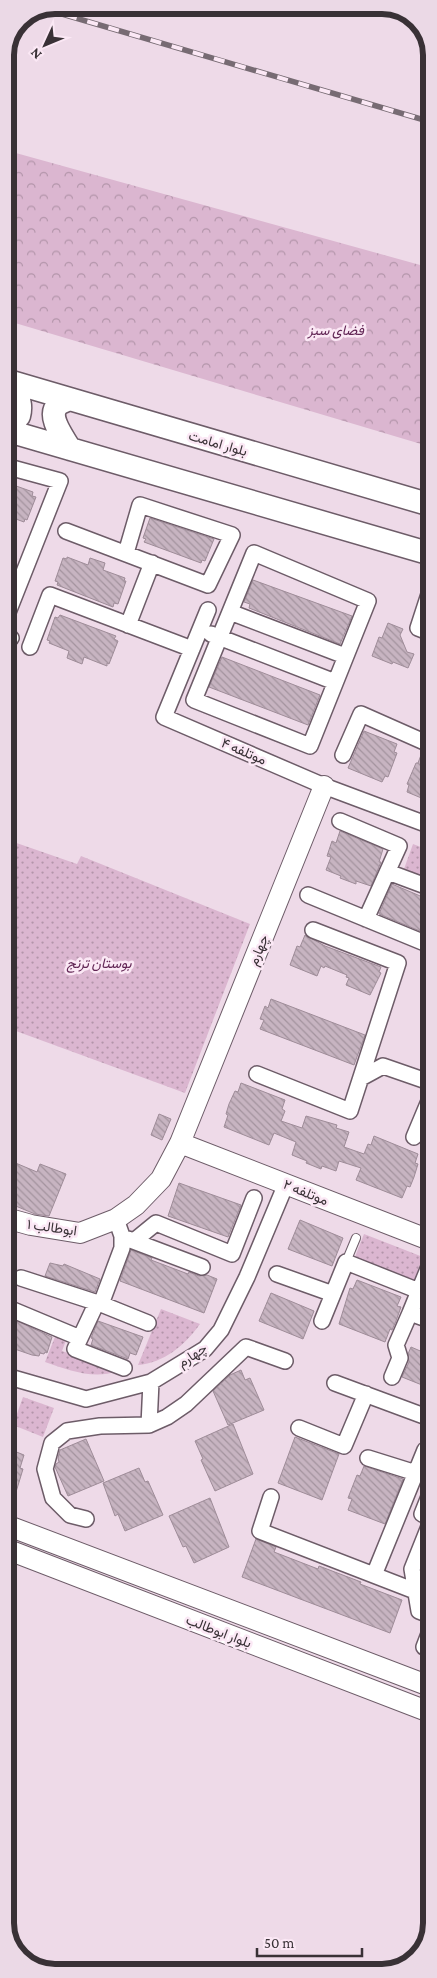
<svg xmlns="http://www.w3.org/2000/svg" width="437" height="1978" font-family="'Crimson Pro',Vazirmatn,serif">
<defs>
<pattern id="green-dots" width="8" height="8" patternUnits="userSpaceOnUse" patternTransform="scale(1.25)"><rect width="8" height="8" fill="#dbb6d0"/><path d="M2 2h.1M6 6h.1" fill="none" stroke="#b395aa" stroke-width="1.8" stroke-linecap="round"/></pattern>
<pattern id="forest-crowns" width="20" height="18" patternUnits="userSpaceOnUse" patternTransform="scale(1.25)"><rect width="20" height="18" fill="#dbb6d0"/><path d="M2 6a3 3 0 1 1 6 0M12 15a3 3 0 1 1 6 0" fill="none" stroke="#b395aa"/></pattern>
<pattern id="building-back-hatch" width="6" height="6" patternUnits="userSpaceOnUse" patternTransform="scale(1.25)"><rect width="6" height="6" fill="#c7b4c1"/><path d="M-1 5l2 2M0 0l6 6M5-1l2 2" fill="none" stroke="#a3939e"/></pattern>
</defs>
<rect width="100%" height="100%" fill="#eedae8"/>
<path fill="url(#green-dots)" d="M5 839 77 864 81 856 250 924 185 1093 5 1027Z
M413 844 431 851V879L404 869Z
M364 1234 423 1257 414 1280 355 1257Z
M161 1309 200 1324C185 1345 164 1363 138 1365Z
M57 1332 68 1335 62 1351 118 1371C93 1380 69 1370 45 1362Z
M23 1397 54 1408 43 1437 13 1425Z"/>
<path fill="url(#forest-crowns)" d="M5 150 431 268V447L5 320Z"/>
<path fill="url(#building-back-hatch)" stroke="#9e8c98" d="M5 482 33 492 32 496 36 497 27 520 25 519 24 522 5 515Z
M150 518 214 539 205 561 202 560 201 563 144 542 146 539 143 538Z
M67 557 88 565 90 558 105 563 103 570 125 578 124 581H126L118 604 114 603 113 607 57 585 58 582 55 581 63 558 67 559Z
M253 580 352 616 340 644 249 608 250 604 244 602Z
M60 615 116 636 114 639 118 641 109 664 107 663V666L84 657 82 664 67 658 69 651 49 643 50 641 47 640 55 617 58 618Z
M388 623 403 629 400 635 407 652 414 654 408 668 393 662 392 664 372 656 379 637 382 638Z
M222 657 320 695 308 725 209 687Z
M364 731 397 744 394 752 397 753 388 777 385 776 382 782 348 768Z
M421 755 431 759V802L407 792 409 785 407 784 416 763H418Z
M340 831 383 849 379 862H381L371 886 356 881V884L340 878 341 876 326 870 331 857 327 856 332 841 336 843Z
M392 884 432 901V936L379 914Z
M305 935 325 946 381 967 379 972 381 973 370 995 346 985 349 978 346 977 347 975 325 966 324 968 321 966 317 976 290 965 297 946 300 947Z
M271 999 365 1035 354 1065 260 1029 264 1020 260 1019 265 1006 268 1008Z
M241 1083 285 1100 282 1109 285 1111 281 1121 302 1128 306 1116 337 1125 336 1128 349 1132 344 1147 364 1154 368 1144 371 1145 374 1136 418 1154 415 1163 418 1164 414 1177 410 1187 407 1186 402 1198 356 1180 361 1168 339 1161 336 1171 322 1166 321 1169 306 1163 307 1161 292 1155 296 1142 274 1133 269 1145 224 1127 228 1115 226 1114 229 1104 235 1091 238 1092Z
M159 1114 171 1119 162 1140 151 1135Z
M6 1159 37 1172 40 1164 66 1174 49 1216 35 1214 6 1202Z
M179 1183 241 1205 228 1237 168 1216Z
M300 1220 343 1238 332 1266 288 1249Z
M131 1250 152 1258 151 1260 188 1274 189 1272 199 1276 207 1275 217 1279 204 1313 120 1281Z
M50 1263 63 1266 64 1264 100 1279 95 1292 45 1276Z
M357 1280 401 1297 397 1306 401 1307 396 1321 392 1330 390 1329 385 1342 339 1324 350 1288 353 1289Z
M271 1293 314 1311 303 1339 259 1321Z
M6 1316 52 1337 47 1353 45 1352 44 1354 40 1353 39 1356 32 1355 6 1346Z
M98 1321 143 1337 136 1355 130 1353 128 1359 91 1345 93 1339 91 1338Z
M411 1347 432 1356V1389L402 1377 409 1362 408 1354Z
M241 1370 245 1380 250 1378 264 1410 228 1425 213 1391 230 1375Z
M233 1424 253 1474 215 1491 201 1460 203 1459 195 1441Z
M295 1437 339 1454 322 1500 278 1483Z
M86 1439 104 1481 68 1496 55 1467 56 1464 59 1462 58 1458 60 1450Z
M9 1449 24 1455 20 1468 23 1469 16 1492 6 1488V1451H8Z
M364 1466 403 1479 385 1524 348 1510 352 1499 348 1498 357 1475 360 1476Z
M139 1468 145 1482 148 1481 163 1515 125 1531 118 1514 115 1516 103 1483Z
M210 1498 229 1547 194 1563 186 1546 183 1547 169 1516Z
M256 1539 276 1547 274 1552 318 1569 319 1566 361 1582 360 1584 402 1600 390 1633 242 1577Z"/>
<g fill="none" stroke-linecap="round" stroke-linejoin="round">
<g stroke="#6d5c68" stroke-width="10">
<path id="lane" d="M346 1262 356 1238"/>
</g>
<g stroke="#6d5c68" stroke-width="18">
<path id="street" d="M5 466 60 481 5 620
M66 531 208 585 232 535 140 505 126 553
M254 553 368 601 310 746 194 700Z
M431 588 418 628 431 633
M208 610 164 717 324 786 431 826
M230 612 345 656
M128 625 152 563
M211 634 335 682
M5 636 11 638
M30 647 50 595 192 649
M343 755 361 714 431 745
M340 821 399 846 366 919
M388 872 431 888
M308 895 432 946
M257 1074 350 1111 398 963 313 930
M361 1078 383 1066 432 1083
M414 1137 432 1094
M116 1219 122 1236V1248L101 1304 148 1323
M128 1239 202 1267
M134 1241 156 1223 232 1254 254 1198
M277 1274 333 1294
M21 1278 101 1304
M97 1302 75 1349 124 1368
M13 1310 80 1338
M410 1313 428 1269
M322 1321 346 1262 419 1291
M6 1376 86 1399 151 1382 205 1349 221 1330 247 1277 286 1184
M392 1377 400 1358 396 1345 410 1313 432 1321
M335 1383 432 1419
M149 1425 151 1382
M299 1428 344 1446 366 1394
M368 1458 416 1473
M432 1489 422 1514 432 1518
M271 1497 260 1531 415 1591
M86 1519 70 1515 53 1498 45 1469 52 1443 67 1431 100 1426 149 1425 167 1417 186 1404 246 1347 285 1361
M432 1519 412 1569 419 1611 432 1616
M374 1575 425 1450
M424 1647 432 1626"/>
</g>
<g stroke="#6d5c68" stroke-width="22">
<path id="secondary" d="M180 1143 432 1241
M6 1218 31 1225 80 1233 116 1219 136 1205 161 1179 180 1143 324 786
M6 1525 432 1687
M6 1549 432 1713"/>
</g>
<g stroke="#6d5c68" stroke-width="25">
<path id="primary" d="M5 380 431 505
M5 381C16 392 23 401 19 416L5 427
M69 399C66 401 60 402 58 405 46 416 64 438 70 449
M5 430 431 554"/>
</g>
<use href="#lane" stroke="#fff" stroke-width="8"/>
<use href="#street" stroke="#fff" stroke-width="15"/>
<use href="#secondary" stroke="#fff" stroke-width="20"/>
<use href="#primary" stroke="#fff" stroke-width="22"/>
<g stroke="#776b73" stroke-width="5.5">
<path id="rail" d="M45 9 431 122"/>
</g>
<use href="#rail" stroke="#fbe8f5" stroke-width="4" stroke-dasharray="11" stroke-linecap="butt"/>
</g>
<g text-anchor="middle" stroke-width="5" stroke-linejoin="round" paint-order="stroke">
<g font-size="14" font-style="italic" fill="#622655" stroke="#fbe8f5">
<text x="336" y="335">فضای سبز</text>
<text x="99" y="968">بوستان ترنج</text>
</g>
<g font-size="14" fill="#393136" stroke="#fbe8f5">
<text transform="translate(218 443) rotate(16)" y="5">بلوار امامت</text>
<text transform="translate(244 751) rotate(23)" y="5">موتلفه ۴</text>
<text transform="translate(258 950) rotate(-68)" y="5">چهارم</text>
<text transform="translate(306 1192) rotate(22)" y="5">موتلفه ۲</text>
<text transform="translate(52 1227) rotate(8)" y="5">ابوطالب ۱</text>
<text transform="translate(192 1355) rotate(-34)" y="5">چهارم</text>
<text transform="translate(219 1631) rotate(21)" y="5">بلوار ابوطالب</text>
</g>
</g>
<path d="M0 0H437V1978H0ZM55 14H382A41 41 0 0 1 423 55V1923A41 41 0 0 1 382 1964H55A41 41 0 0 1 14 1923V55A41 41 0 0 1 55 14Z" fill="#ebd9e6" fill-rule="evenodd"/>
<path fill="none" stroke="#393136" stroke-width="6" d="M55 14H382A41 41 0 0 1 423 55V1923A41 41 0 0 1 382 1964H55A41 41 0 0 1 14 1923V55A41 41 0 0 1 55 14Z"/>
<g transform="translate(45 45) rotate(226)" stroke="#fbe8f5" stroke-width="4" paint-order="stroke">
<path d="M0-4L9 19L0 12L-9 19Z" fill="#393136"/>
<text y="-8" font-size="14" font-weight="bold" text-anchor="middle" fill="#393136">N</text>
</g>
<path d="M257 1948v8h105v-8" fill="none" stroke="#393136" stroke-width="2.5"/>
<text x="264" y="1948" font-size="15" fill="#393136" stroke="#fbe8f5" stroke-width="4" paint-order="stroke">50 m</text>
</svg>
